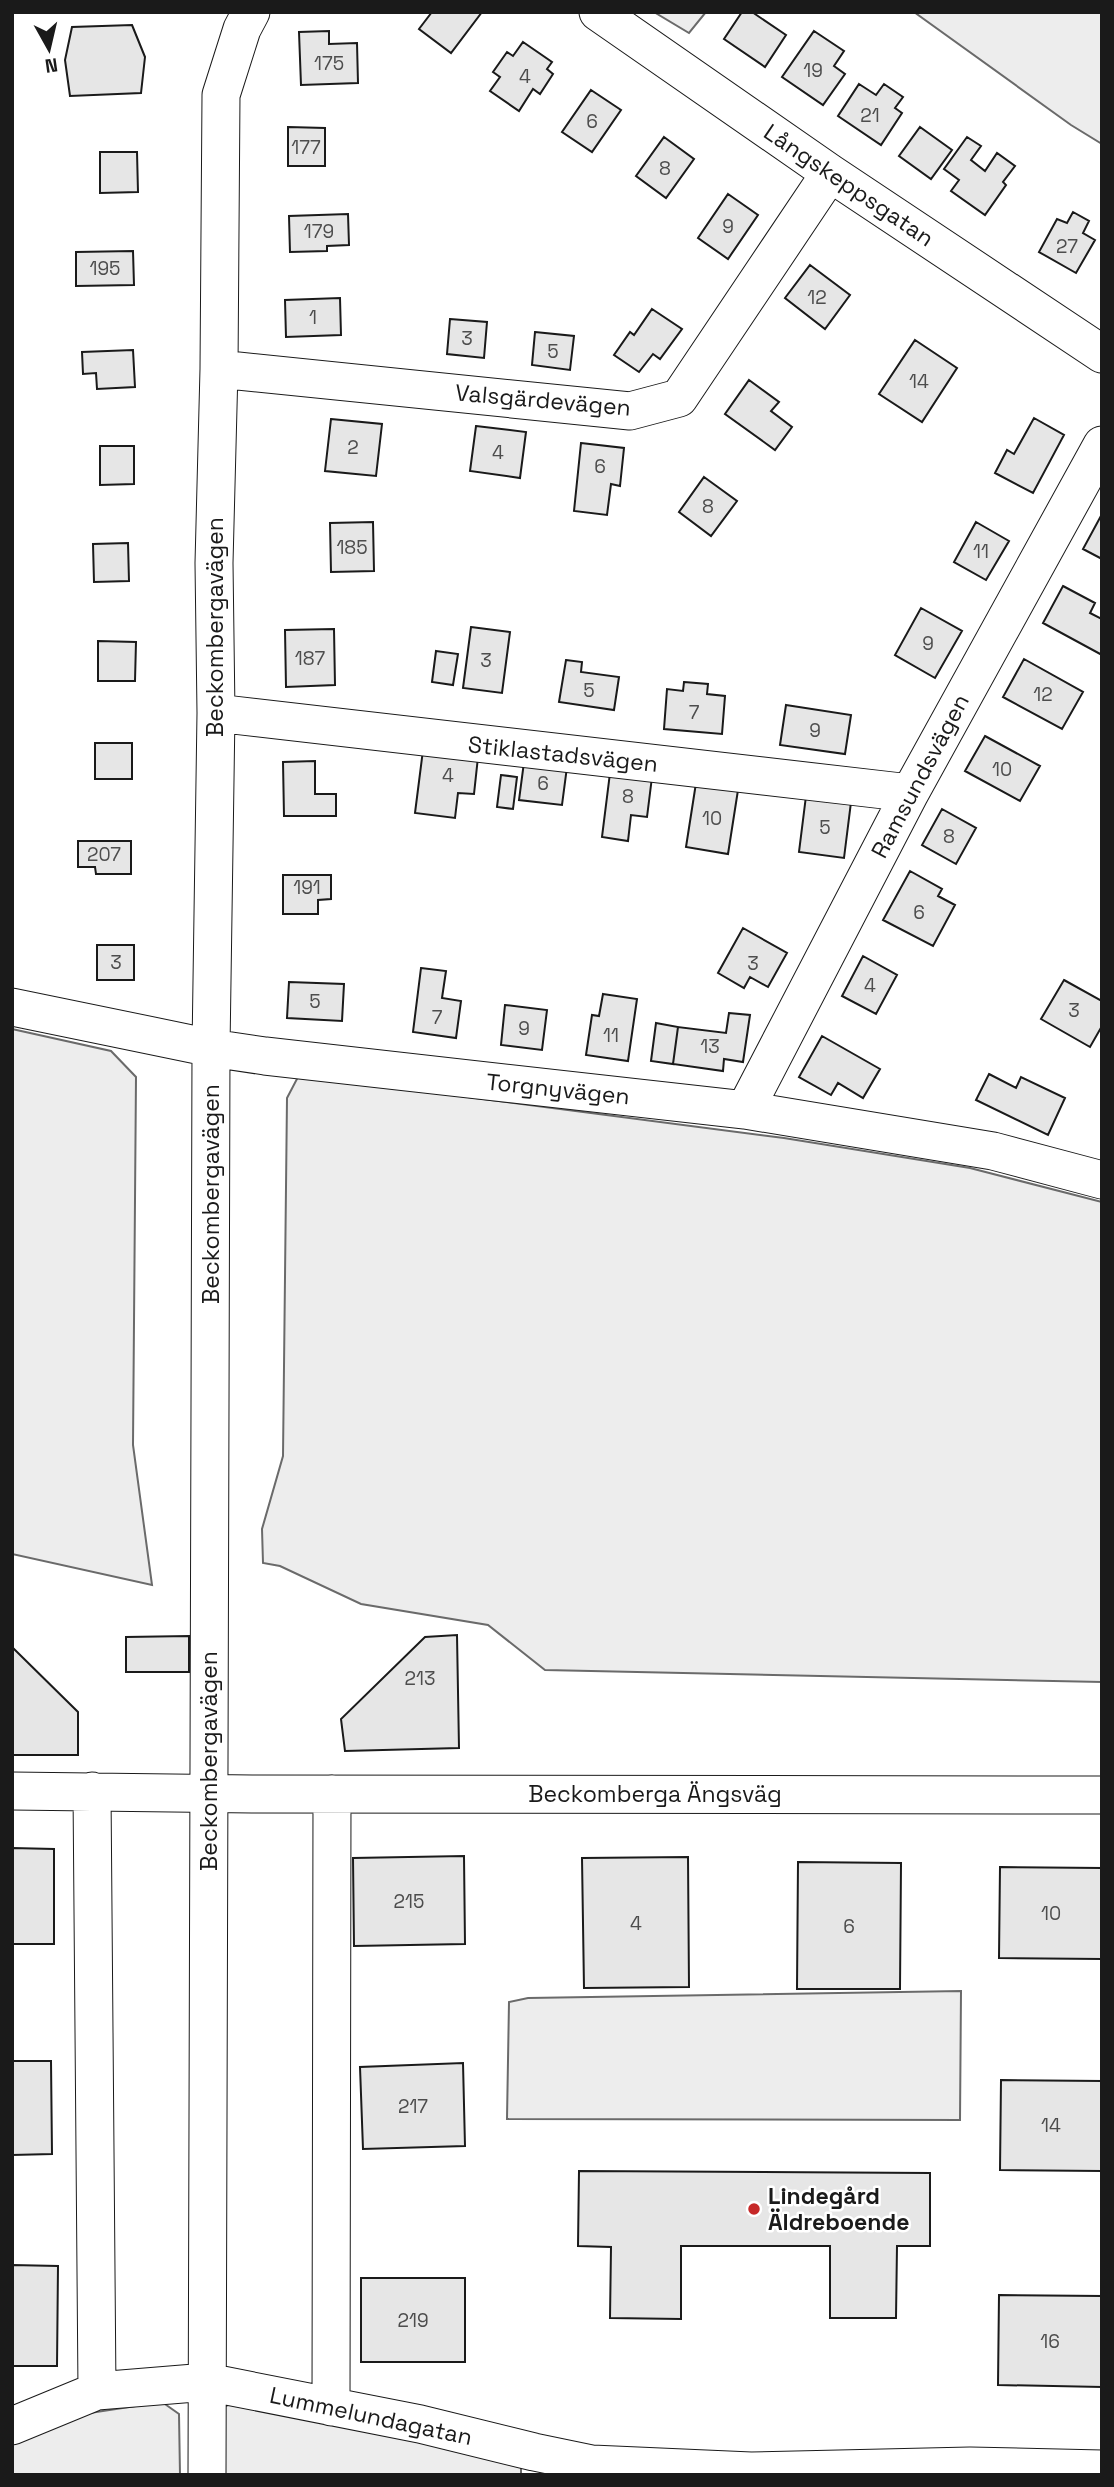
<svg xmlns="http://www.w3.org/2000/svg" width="1114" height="2487" font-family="'Space Grotesk',sans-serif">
<rect width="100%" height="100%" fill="#fff"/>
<path fill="#ededed" stroke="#6a6a6a" stroke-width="2" d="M654 12H706L689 33Z
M914 12H1102V144L1071 125Z
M12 1029 111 1051 136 1077 133 1445 152 1585 12 1554Z
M299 1075 784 1138 970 1168 1102 1202V1682L545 1670 488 1625 361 1604 280 1566 263 1563 262 1529 283 1456 287 1098Z
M961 1991 960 2120 507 2119 509 2002 528 1998Z
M240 2400 521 2465V2475H222L221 2408Z
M162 2402 179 2414 180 2475H12V2442L70 2416Z"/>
<path fill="#e6e6e6" stroke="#1a1a1a" stroke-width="2" d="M432 12H482L451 53 419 29Z
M742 12H752L786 35 765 67 724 39Z
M132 25 145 57 141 93 70 96 65 60 72 27Z
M329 31V44L357 43 358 83 301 85 299 32Z
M814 31 844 51 834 66 845 74 823 105 782 77Z
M523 42 552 62 547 69 553 74 540 94 533 89 519 111 490 91 500 77 493 72 507 52 513 56Z
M859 84 876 95 884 84 903 97 895 108 902 113 881 145 838 116Z
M591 90 621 110 592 152 562 132Z
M288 127 325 128V166H288Z
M920 127 952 150 931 179 899 156Z
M664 137 694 159 666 198 636 176Z
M967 137 981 146 971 160 985 171 997 153 1015 166 1003 182 1006 185 985 215 951 191 959 180 944 169Z
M100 152H137L138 192 100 193Z
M728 194 758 215 728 259 698 238Z
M1073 212 1089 221 1083 233 1095 240 1076 273 1039 252 1057 219 1067 223Z
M348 214 349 245 327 246V251L290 252 289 216Z
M133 251 134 285 76 286V252Z
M810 265 850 295 825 329 785 298Z
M340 298 341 335 286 337 285 300Z
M652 309 682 329 660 359 653 354 639 372 614 355 630 332 634 335Z
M450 319 487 322 484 358 447 354Z
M535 332 574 336 570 370 532 365Z
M915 340 957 368 922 422 879 394Z
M133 350 135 387 97 389 96 373 83 374 82 352Z
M749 380 779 402 771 411 792 427 775 450 725 414Z
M1034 418 1064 435 1033 493 995 473 1007 450 1014 454Z
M331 419 382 424 376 476 325 471Z
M476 426 526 432 520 478 470 471Z
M581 443 624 448 620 486 611 484 607 515 574 511Z
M100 446H134V484L100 485Z
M704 477 737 501 711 536 679 512Z
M1102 514V559L1083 549Z
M373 522 374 571 331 572 330 523Z
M976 522 1009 541 986 580 954 562Z
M128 543 129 581 94 582 93 544Z
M1063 586 1095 603 1090 613 1102 619V655L1043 623Z
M921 608 962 631 935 678 895 655Z
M471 627 510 632 502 693 463 688Z
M334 629 335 685 286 687 285 630Z
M98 641 136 642 135 681H98Z
M436 651 458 654 453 685 432 682Z
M1024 659 1083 692 1062 729 1003 697Z
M566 660 582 662 581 672 619 677 614 710 559 702Z
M684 682 708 684 707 694 725 696 722 734 664 729 667 689 683 691Z
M786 705 851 715 845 754 780 745Z
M985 736 1040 766 1020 801 965 771Z
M95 743H132V779H95Z
M423 750 478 757 474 794 458 793 455 818 415 813Z
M315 761V794H336V816H284L283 762Z
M524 762 567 767 562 805 519 800Z
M610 773 652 777 647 817 631 815 628 841 602 837Z
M501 775 517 777 513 809 497 807Z
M696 783 738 790 728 854 686 847Z
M806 796 851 802 844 858 799 852Z
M942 809 976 828 956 864 922 845Z
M78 841H131V874H96L95 867H78Z
M910 871 942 889 938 896 955 905 933 946 883 920Z
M283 875H331V899L318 900V914H283Z
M743 928 787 953 768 987 750 977 744 988 718 973Z
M97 945H134V980H97Z
M863 956 897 975 876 1014 842 996Z
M421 968 446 971 442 998 461 1001 456 1038 413 1032Z
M1064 980 1102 1001V1026L1090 1047 1041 1019Z
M289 982 344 984 342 1021 287 1018Z
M603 994 637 999 628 1061 586 1055 592 1015 599 1016Z
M505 1005 547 1010 542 1050 501 1045Z
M729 1013 750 1015 743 1062 724 1059 723 1071 673 1064 678 1027 726 1033Z
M656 1023 678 1027 673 1064 651 1061Z
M822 1036 880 1069 863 1098 838 1083 831 1095 799 1077Z
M989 1074 1016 1088 1021 1077 1065 1098 1048 1135 976 1100Z
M457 1635 459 1748 345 1751 341 1719 425 1637Z
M189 1636V1672H126V1637Z
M12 1647 78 1712V1755H12Z
M12 1848 54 1849V1944H12Z
M464 1856 465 1944 354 1946 353 1858Z
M688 1857 689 1987 584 1988 582 1858Z
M798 1862 901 1863 900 1989H797Z
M1000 1867 1102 1868V1959L999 1958Z
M12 2061H51L52 2154 12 2155Z
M463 2063 465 2146 363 2149 360 2067Z
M1001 2080 1102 2081V2171L1000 2170Z
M579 2171 930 2173V2246H897L896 2318H830V2246H681V2319L610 2318 611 2247 578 2246Z
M12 2265 58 2266 57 2366H12Z
M361 2278H465V2362H361Z
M999 2295 1102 2296V2387L998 2385Z"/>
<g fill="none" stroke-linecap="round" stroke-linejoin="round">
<g stroke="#1a1a1a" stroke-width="39">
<path id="minor" d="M598 12 830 173 1102 354
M219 369 630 411 679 398 830 173
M216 713 910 793
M12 1007 211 1048 265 1056 745 1110 993 1151 1102 1180
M745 1110 910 793 1102 445
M12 1791 252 1794 1102 1795
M92 1791 97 2391
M331 2407 332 1794
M12 2426 97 2391 207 2382 420 2424 534 2452 592 2464 751 2471 970 2466 1102 2469
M207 2475 211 1048 216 713 214 563 219 369 221 95 242 29 251 12"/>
</g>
<use href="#minor" stroke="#fff" stroke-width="37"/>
</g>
<circle fill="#c62828" stroke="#fff" stroke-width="2.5" cx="754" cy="2209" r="7"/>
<g text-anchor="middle" stroke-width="5" stroke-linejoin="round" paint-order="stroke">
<g font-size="19" fill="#4d4d4d">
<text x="329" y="70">175</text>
<text x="813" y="77">19</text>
<text x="525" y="83">4</text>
<text x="870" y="122">21</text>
<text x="592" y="128">6</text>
<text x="306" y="154">177</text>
<text x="665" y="175">8</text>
<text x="728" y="233">9</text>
<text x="319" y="238">179</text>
<text x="1067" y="253">27</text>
<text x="105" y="275">195</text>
<text x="817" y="304">12</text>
<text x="313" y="324">1</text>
<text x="467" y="345">3</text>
<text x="553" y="358">5</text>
<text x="919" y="388">14</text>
<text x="353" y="454">2</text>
<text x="498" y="459">4</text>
<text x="600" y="473">6</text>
<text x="708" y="513">8</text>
<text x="352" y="554">185</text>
<text x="981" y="558">11</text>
<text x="928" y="650">9</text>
<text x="310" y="665">187</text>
<text x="486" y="667">3</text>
<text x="589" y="697">5</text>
<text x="1043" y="701">12</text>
<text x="694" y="719">7</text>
<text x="815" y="737">9</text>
<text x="1002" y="776">10</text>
<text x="448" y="782">4</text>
<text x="543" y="790">6</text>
<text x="628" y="803">8</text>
<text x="712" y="825">10</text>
<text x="825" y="834">5</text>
<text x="949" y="843">8</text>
<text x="104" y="861">207</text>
<text x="307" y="894">191</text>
<text x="919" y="919">6</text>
<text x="116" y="969">3</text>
<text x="753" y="970">3</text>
<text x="870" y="992">4</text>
<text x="315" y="1008">5</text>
<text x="1074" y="1017">3</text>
<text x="437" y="1024">7</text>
<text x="524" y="1035">9</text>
<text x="611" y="1042">11</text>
<text x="710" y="1053">13</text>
<text x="420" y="1685">213</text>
<text x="409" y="1908">215</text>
<text x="1051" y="1920">10</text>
<text x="636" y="1930">4</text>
<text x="849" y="1933">6</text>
<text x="413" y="2113">217</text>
<text x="1051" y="2132">14</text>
<text x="413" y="2327">219</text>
<text x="1050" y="2348">16</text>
</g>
<g font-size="23" fill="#1a1a1a" stroke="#fff">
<text transform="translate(849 185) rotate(34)" y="8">Långskeppsgatan</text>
<text transform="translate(543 400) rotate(5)" y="8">Valsgärdevägen</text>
<text transform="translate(215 627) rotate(-90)" y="8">Beckombergavägen</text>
<text transform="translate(563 754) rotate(6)" y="8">Stiklastadsvägen</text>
<text transform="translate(920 776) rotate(-62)" y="8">Ramsundsvägen</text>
<text transform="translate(558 1089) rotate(6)" y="8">Torgnyvägen</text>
<text transform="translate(211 1194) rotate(-90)" y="8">Beckombergavägen</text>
<text transform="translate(209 1761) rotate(-90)" y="8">Beckombergavägen</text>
<text x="655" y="1802">Beckomberga Ängsväg</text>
<text transform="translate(371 2416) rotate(12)" y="8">Lummelundagatan</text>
</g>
<g font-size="23" font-weight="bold" fill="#1a1a1a" stroke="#fff" text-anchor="start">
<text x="768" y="2204">Lindegård<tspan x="768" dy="26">Äldreboende</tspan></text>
</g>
</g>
<rect width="1114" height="2487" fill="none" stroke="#1a1a1a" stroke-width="28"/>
<g transform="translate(49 49) rotate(172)" stroke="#ffffff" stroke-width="5" paint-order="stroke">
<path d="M0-5L12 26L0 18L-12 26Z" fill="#1a1a1a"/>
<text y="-10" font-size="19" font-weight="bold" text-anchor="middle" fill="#1a1a1a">N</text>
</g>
</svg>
